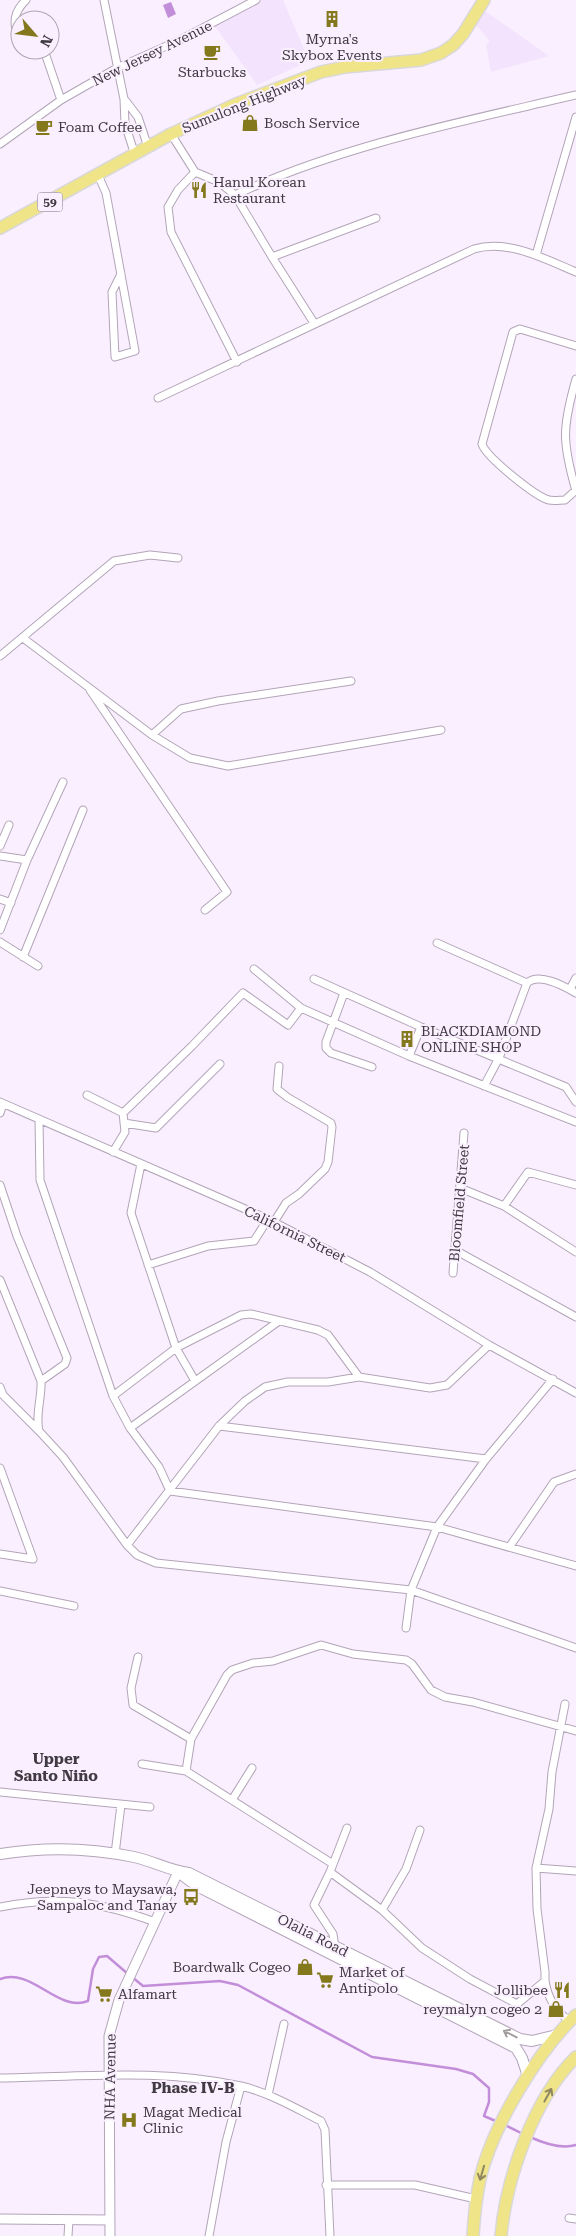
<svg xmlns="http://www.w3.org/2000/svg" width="576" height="2236" font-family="'Roboto Serif',serif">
<rect width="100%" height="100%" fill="#faefff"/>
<path fill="#f4e3fd" d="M261 0H283L309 61 257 85 214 25Z
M480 8 491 15 549 56 491 72 486 45 490 41 479 28 471 23Z"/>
<path fill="#c38ed9" d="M171 2 176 14 168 18 163 5Z"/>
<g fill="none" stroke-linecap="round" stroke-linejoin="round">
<path stroke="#c38ed9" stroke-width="2.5" d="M132 1977 143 1986 220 1981 238 1985 372 2057 456 2069 473 2074 489 2088V2102L484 2116 498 2122
M0 1979C32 1967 58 2013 88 2001L93 1969 99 1957 107 1956 128 1974
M503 2124 523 2134
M530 2137C543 2143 562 2149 576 2145"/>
<g stroke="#b1a5b7" stroke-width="9">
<path id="minor" d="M104 0 124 99 125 124 135 155
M20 32 16 30C13 17 17 9 26 0
M44 50 61 100
M125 100 138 117 148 147
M171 134 195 172 219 182 235 195 272 257 314 323
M0 144 61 100 117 68 180 40 256 0
M195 172 178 190 168 207 171 232 237 362
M98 175 106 193 135 351 115 357 112 292 121 274
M235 195C343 145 461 122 576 95
M536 255 576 117
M272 257 376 218
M576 379C562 428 562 442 576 491
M158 398 474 249C508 239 545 259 576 272
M576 490 565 500C560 500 554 501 549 500 536 497 486 457 482 444L513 332 520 329 576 346
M23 638 152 735 190 758 228 766 441 730
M0 656 114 561 150 555 178 558
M90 690 227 892 205 910
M152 735 181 709 218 701 351 681
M0 846 9 825
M0 856 27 860
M0 899 11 903
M0 930 27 860 63 782
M0 942 38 966
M437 943 527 983
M23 957 83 810
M254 969 301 1008 409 1056
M314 979 421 1027 566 1087 576 1102
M570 989 576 978
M344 993 326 1042V1048L331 1053 372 1067
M421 1027 409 1056 576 1122
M484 1086 499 1058 527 983C539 972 564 986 576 993
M87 1095 123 1113 192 1046 243 993 288 1025 301 1008
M0 1102 268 1219 370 1272 489 1345 576 1393
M0 1113 3 1104
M39 1119 40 1180 113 1396 130 1428 159 1467 170 1491 437 1527 576 1566
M124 1123 156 1128 220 1064
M113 1152 125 1132 123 1113
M141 1164 131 1213 176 1348 195 1381
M0 1185 17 1236 67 1358 65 1364 41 1381
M460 1188 504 1206 576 1252
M504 1206 528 1172 576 1185
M274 1222 286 1203 299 1194 325 1169 328 1162 332 1127 331 1123 287 1097 277 1089 279 1066
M455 1250 576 1317
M148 1265 208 1246 254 1241 268 1219
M453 1273 464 1133
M0 1280 41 1381C42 1397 35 1416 39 1431L63 1457 127 1545 137 1555 156 1563 411 1590 576 1648
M0 1387 3 1395 39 1431
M113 1396 176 1348 241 1315 251 1314 318 1330 328 1335 359 1377
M219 1426 486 1459
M130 1428 279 1321
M0 1468 33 1559 0 1554
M127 1545 219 1426 245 1401 265 1387 288 1382H328L359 1377 430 1388 447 1385 489 1345
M510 1546 554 1482 576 1474
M0 1591 74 1606
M406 1628 411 1590 437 1527 486 1459 553 1379
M138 1657 131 1688 133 1705 191 1739
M142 1764 186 1771 333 1864
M186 1771 191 1739 227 1675 232 1670 253 1663 273 1661 321 1645 353 1654 406 1660 412 1664 431 1690 445 1697 473 1702 576 1731
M0 1792 150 1807
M232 1800 252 1768
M115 1854 121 1805
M536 1868 576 1871
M330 1872 382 1910 422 1948 470 1979 517 2004 545 1981C548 1999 555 2009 569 2021
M0 1907C58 1895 101 1902 155 1922
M382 1910 406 1869 420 1830
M335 1948 333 1934 314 1905 330 1872 347 1828
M545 1981V1972L537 1909 536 1868 549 1809 552 1772 565 1704
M0 2078C80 2077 161 2068 241 2086 270 2093 295 2108 321 2121L325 2130 330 2236
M268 2095 284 2024
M326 2185H415L476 2199
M569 2218 576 2219
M68 2236 69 2220
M209 2236 226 2142 241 2086"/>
</g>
<g stroke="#b1a5b7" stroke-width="11">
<path id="tertiary" d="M0 2219 110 2220
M110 2236 109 2036 119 2000 178 1872"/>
</g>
<g stroke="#b1a5b7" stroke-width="12">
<path id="secondary" d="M0 1854C43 1847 91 1848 134 1857 153 1861 170 1871 189 1873L520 2039 532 2041 557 2035
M178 1872 197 1886 516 2048 522 2058 528 2076"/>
</g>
<g stroke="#d9d8d9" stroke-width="14">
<path id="primary" d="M0 228 171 134 236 104 321 72 345 67 421 60 441 53 453 45 463 34 484 0
M473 2236C474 2217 476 2198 480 2179 492 2127 538 2051 576 2015
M501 2236C506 2178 534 2098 576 2057"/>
</g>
<use href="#minor" stroke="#fff" stroke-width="7"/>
<use href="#tertiary" stroke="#fff" stroke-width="9"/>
<use href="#secondary" stroke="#fff" stroke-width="10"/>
<use href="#primary" stroke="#f0e489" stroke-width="11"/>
</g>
<defs><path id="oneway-shaft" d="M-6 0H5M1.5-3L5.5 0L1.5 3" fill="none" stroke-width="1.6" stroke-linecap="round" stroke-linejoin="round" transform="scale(1.25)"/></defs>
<use stroke="#a09ca0" href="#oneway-shaft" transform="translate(510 2034) rotate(-153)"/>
<g stroke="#8f8662">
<use href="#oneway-shaft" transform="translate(548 2095) rotate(-61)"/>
<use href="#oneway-shaft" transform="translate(482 2173) rotate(106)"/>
</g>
<defs>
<g id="building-bare" transform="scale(1.35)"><path d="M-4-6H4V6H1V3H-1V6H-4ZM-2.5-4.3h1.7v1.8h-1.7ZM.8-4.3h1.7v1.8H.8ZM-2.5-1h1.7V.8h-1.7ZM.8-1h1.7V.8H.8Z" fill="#84781d" stroke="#faefff" stroke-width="2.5" paint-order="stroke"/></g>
<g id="cafe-bare" transform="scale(1.35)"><path d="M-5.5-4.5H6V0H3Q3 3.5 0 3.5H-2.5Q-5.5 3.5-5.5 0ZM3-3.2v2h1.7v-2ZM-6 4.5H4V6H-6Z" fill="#84781d" stroke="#faefff" stroke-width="2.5" paint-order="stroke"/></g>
<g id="shop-bare" transform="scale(1.35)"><path d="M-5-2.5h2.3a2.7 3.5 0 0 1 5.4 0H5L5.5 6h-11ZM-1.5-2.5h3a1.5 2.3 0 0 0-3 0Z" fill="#84781d" stroke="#faefff" stroke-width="2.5" paint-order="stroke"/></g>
<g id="restaurant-bare" transform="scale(1.35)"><path d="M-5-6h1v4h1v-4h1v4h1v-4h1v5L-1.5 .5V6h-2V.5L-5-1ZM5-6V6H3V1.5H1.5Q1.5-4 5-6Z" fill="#84781d" stroke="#faefff" stroke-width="2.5" paint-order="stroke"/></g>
<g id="bus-bare" transform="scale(1.35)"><path d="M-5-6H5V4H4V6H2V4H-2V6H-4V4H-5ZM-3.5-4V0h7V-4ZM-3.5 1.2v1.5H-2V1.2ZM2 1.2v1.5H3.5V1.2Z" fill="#84781d" stroke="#faefff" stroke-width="2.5" paint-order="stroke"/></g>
<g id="supermarket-bare" transform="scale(1.35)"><path d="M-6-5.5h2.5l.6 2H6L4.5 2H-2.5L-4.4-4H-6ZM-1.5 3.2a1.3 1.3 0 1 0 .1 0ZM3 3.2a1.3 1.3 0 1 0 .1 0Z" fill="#84781d" stroke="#faefff" stroke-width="2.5" paint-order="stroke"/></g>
<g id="hospital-bare" transform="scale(1.35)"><path d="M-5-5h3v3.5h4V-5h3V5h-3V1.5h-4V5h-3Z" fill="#84781d" stroke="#faefff" stroke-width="2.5" paint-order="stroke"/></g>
</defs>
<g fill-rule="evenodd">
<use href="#building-bare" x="332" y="19"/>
<use href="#cafe-bare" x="212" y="52"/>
<use href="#shop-bare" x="250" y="123"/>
<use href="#cafe-bare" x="44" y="127"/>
<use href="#restaurant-bare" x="199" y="190"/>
<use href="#building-bare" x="407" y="1039"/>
<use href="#bus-bare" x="191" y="1897"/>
<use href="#shop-bare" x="305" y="1967"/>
<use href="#supermarket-bare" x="325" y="1980"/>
<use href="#restaurant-bare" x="562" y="1990"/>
<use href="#supermarket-bare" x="104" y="1994"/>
<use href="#shop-bare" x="556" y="2009"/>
<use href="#hospital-bare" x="129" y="2120"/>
</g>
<g text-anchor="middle" stroke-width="4" stroke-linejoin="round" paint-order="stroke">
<rect fill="#faefff" stroke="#78707b" stroke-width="1" x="37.5" y="192.5" width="25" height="19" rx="4"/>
<g font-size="12" font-weight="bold" fill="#403a42">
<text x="50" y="206">59</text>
</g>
<g font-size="14" fill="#403a42" stroke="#faefff" text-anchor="start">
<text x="332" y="44" text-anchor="middle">Myrna's<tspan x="332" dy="16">Skybox Events</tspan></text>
<text x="212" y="77" text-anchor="middle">Starbucks</text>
<text x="264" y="128">Bosch Service</text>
<text x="58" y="132">Foam Coffee</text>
<text x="213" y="187">Hanul Korean<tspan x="213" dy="16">Restaurant</tspan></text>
<text x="421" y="1036">BLACKDIAMOND<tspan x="421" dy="16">ONLINE SHOP</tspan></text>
<text x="177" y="1894" text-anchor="end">Jeepneys to Maysawa,<tspan x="177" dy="16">Sampaloc and Tanay</tspan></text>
<text x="291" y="1972" text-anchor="end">Boardwalk Cogeo</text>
<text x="339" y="1977">Market of<tspan x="339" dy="16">Antipolo</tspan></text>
<text x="548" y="1995" text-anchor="end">Jollibee</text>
<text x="118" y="1999">Alfamart</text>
<text x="542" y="2014" text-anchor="end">reymalyn cogeo 2</text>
<text x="143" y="2117">Magat Medical<tspan x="143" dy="16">Clinic</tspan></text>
</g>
<g font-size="14" fill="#403a42" stroke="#faefff">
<text transform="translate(152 53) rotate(-26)" y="5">New Jersey Avenue</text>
<text transform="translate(244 104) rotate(-22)" y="5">Sumulong Highway</text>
<text transform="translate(459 1203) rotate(-85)" y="5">Bloomfield Street</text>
<text transform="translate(295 1234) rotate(26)" y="5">California Street</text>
<text transform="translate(313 1935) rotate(27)" y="5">Olalia Road</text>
<text transform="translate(110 2077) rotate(-89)" y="5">NHA Avenue</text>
</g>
<g font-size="15" font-weight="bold" fill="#403a42" stroke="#faefff">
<text x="56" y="1764">Upper<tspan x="56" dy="17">Santo Niño</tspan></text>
<text x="193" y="2093">Phase IV-B</text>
</g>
</g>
<g transform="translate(35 35) rotate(118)"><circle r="24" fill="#faefff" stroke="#b0a7b3"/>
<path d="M0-4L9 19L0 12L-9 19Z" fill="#84781d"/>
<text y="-8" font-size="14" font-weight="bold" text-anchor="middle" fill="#403a42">N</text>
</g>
</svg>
